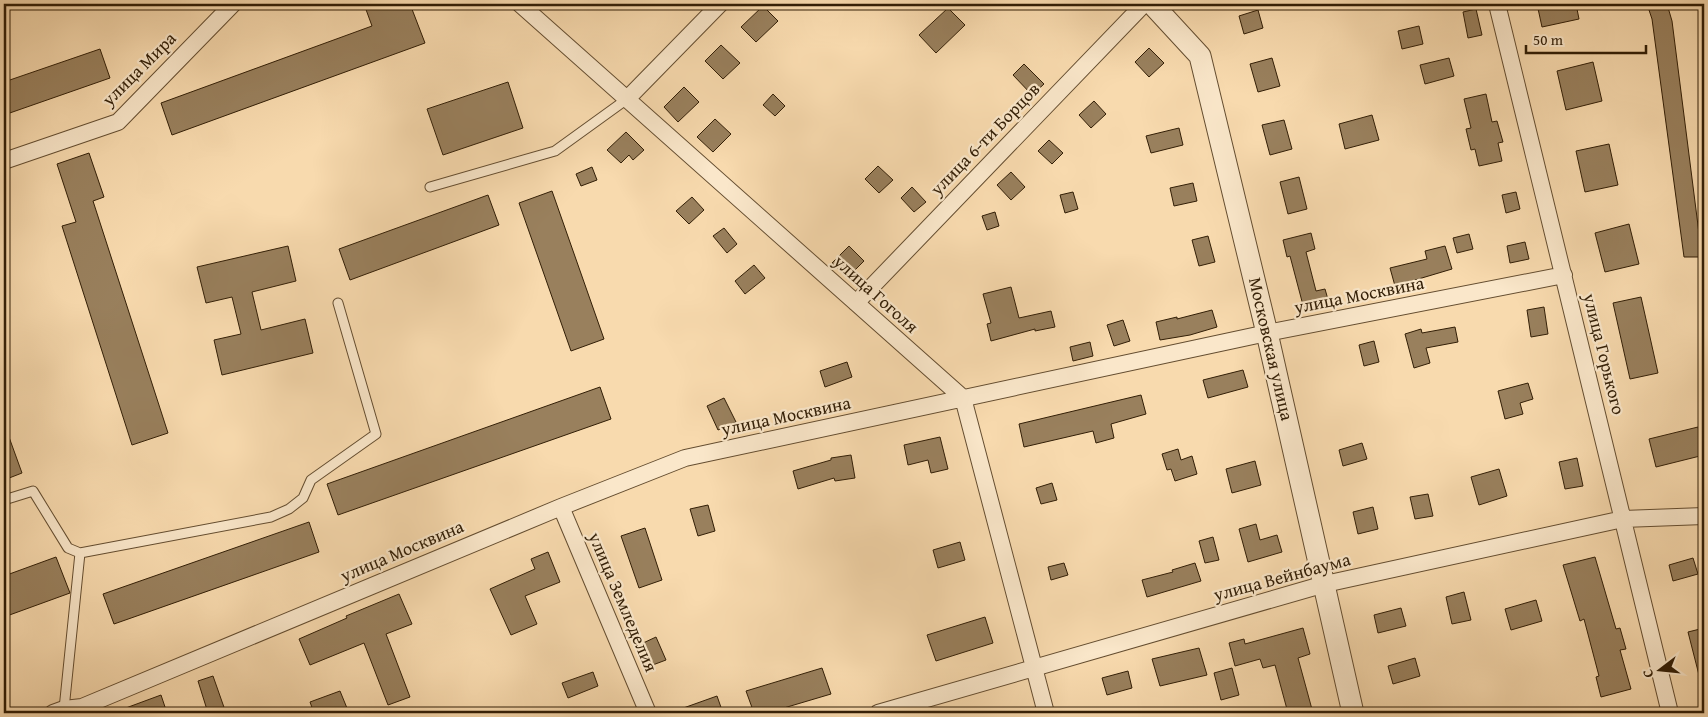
<svg xmlns="http://www.w3.org/2000/svg" width="1708" height="717" font-family="'Gentium Book Plus',serif">
<rect width="100%" height="100%" fill="#f8daae"/>
<filter id="stains"><feTurbulence type="fractalNoise" baseFrequency=".004" numOctaves="4"/><feColorMatrix values="0 0 0 0 .2 0 0 0 0 .09 0 0 0 0 .02 0 0 0 .5 -.17"/></filter>
<radialGradient id="worn" r=".72"><stop offset=".6" stop-color="#630" stop-opacity="0"/><stop offset="1" stop-color="#630" stop-opacity=".3"/></radialGradient>
<path fill="#99805d" stroke="#321e06" d="M364 4H410L425 43 172 135 161 103 372 26Z
M1537 4H1576L1579 19 1542 27Z
M1647 4H1667L1672 21 1702 257H1684L1652 19Z
M763 6 778 21 756 42 741 27Z
M948 8 965 25 936 53 919 35Z
M1476 9 1482 35 1468 38 1463 12Z
M1258 10 1263 28 1244 34 1239 16Z
M1419 26 1423 44 1402 49 1398 31Z
M721 45 740 63 723 79 705 61Z
M1149 48 1164 63 1149 77 1135 62Z
M100 49 110 78 4 115V82Z
M1272 58 1280 86 1258 92 1250 64Z
M1449 58 1454 76 1425 84 1420 65Z
M1593 62 1602 101 1566 110 1557 71Z
M1024 64 1044 84 1032 95 1013 75Z
M508 82 523 128 443 155 427 109Z
M684 87 699 102 678 122 664 107Z
M773 94 785 106 775 116 763 105Z
M1486 94 1492 122 1497 121 1503 142 1498 143 1502 161 1479 166 1475 149 1471 150 1466 129 1471 128 1464 99Z
M1094 101 1106 114 1091 128 1079 115Z
M1372 115 1379 140 1345 149 1339 124Z
M715 119 731 134 713 152 697 137Z
M1284 120 1292 149 1270 155 1262 125Z
M1179 128 1183 145 1151 153 1146 136Z
M626 132 644 150 633 160 629 155 621 163 607 150Z
M1049 140 1063 153 1052 164 1038 151Z
M1609 144 1618 185 1585 192 1576 151Z
M89 153 104 197 93 201 168 433 132 445 62 226 76 222 57 164Z
M878 166 893 180 879 193 865 179Z
M592 167 597 180 581 186 576 174Z
M1011 172 1025 187 1011 200 997 185Z
M1299 177 1307 209 1288 214 1280 182Z
M1193 183 1197 201 1174 206 1170 188Z
M912 187 926 202 914 212 901 198Z
M552 191 604 339 571 351 519 203Z
M1073 192 1078 209 1065 213 1060 195Z
M1516 192 1520 209 1506 213 1502 195Z
M488 195 499 225 350 280 339 249Z
M692 197 704 210 689 224 676 211Z
M995 212 999 226 987 230 982 216Z
M1629 224 1639 264 1605 272 1595 233Z
M724 228 737 244 727 253 713 236Z
M1311 233 1315 249 1306 252 1316 291 1325 289 1329 303 1304 309 1290 256 1287 257 1283 240Z
M1469 234 1473 249 1457 253 1453 238Z
M1208 236 1215 262 1199 266 1192 240Z
M1525 242 1529 259 1510 263 1507 246Z
M288 246 296 281 252 292 261 330 305 319 313 353 222 375 214 340 241 334 232 297 206 303 197 267Z
M849 246 864 261 847 278 832 263Z
M1445 246 1452 269 1395 286 1390 268 1427 259 1425 251Z
M754 265 765 278 745 294 735 281Z
M1011 287 1019 318 1051 311 1055 327 1035 331V329L991 341 987 324 991 323 983 294Z
M1641 297 1658 373 1630 379 1613 303Z
M1544 307 1548 334 1531 337 1527 310Z
M1212 310 1217 327 1190 335 1160 340 1156 322 1177 317V319Z
M1123 320 1130 341 1114 346 1107 325Z
M1455 327 1458 342 1426 348 1430 363 1414 368 1405 334 1421 329 1422 333Z
M1374 341 1379 362 1364 366 1359 345Z
M1090 342 1093 356 1073 361 1070 347Z
M847 362 852 377 825 387 820 371Z
M1243 370 1248 387 1208 398 1203 380Z
M1528 383 1533 399 1520 403 1523 414 1505 419 1498 391Z
M600 387 611 419 338 515 327 484Z
M1141 395 1146 414 1111 424 1114 438 1096 443 1093 431 1024 447 1019 424Z
M724 398 736 422 718 430 707 406Z
M4 426H5L22 473 4 480Z
M1698 427 1704 455 1656 467 1649 439Z
M940 437 948 469 931 473 928 460 908 465 904 445Z
M1362 443 1367 459 1343 466 1339 450Z
M1178 449 1181 460 1192 456 1197 474 1175 481 1171 469 1167 470 1162 454Z
M851 455 855 478 835 481 834 478 798 489 793 471 831 460V458Z
M1577 458 1583 486 1565 489 1559 462Z
M1255 461 1261 485 1232 493 1226 469Z
M1499 469 1507 496 1479 505 1471 477Z
M1052 483 1057 500 1041 504 1036 488Z
M1428 494 1433 516 1415 519 1410 497Z
M708 505 715 531 698 536 690 509Z
M1373 507 1378 529 1358 534 1353 512Z
M309 522 319 552 114 624 103 594Z
M1256 524 1260 540 1277 535 1282 552 1248 562 1239 529Z
M645 528 662 580 639 588 621 536Z
M1213 537 1219 560 1205 563 1199 541Z
M960 542 965 560 938 568 933 550Z
M548 552 560 582 525 596 537 624 511 635 490 589 535 569 531 559Z
M56 557 70 593 4 617V576Z
M1595 557 1616 629 1620 628 1626 649 1620 650 1631 689 1601 697 1596 677 1599 676 1584 619 1580 621 1563 565Z
M1693 558 1698 574 1673 581 1669 565Z
M1064 563 1068 575 1051 580 1048 567Z
M1195 563 1201 581 1147 597 1142 580 1173 572 1172 570Z
M1464 592 1471 620 1452 624 1446 597Z
M399 594 412 624 386 634 410 697 388 705 364 643 310 665 299 639 347 618 346 616Z
M1536 600 1542 621 1511 630 1505 609Z
M1401 608 1406 626 1378 633 1374 615Z
M985 617 993 643 936 661 927 635Z
M1303 628 1310 654 1298 658 1313 713H1288L1275 665 1263 668 1260 659 1235 666 1229 643 1244 639 1245 644Z
M1704 628V678L1700 679 1688 632Z
M656 637 666 660 650 666 641 644Z
M1199 648 1207 675 1160 686 1152 659Z
M1415 658 1420 676 1393 684 1388 666Z
M822 668 831 694 767 713H754L746 691Z
M1232 668 1239 695 1221 700 1214 673Z
M1128 671 1132 688 1107 695 1102 678Z
M593 672 598 686 568 698 562 683Z
M213 676 226 713H208L198 681Z
M340 691 349 713H314L310 702Z
M161 695 167 713H115V712Z
M717 696 723 713H675V711Z"/>
<g fill="none" stroke-linecap="round" stroke-linejoin="round">
<g stroke="#644d30" stroke-width="11">
<path id="service" d="M430 187 555 151 627 99
M4 500 33 491 68 548 80 553 271 517 289 509 303 498 311 480 376 434 338 303
M64 709 80 553"/>
</g>
<g stroke="#644d30" stroke-width="18">
<path id="minor" d="M520 4 963 398 1046 713
M1497 4 1670 713
M627 99 720 4
M4 161 118 122 233 4
M856 303 1144 4
M561 507 648 713
M53 713 64 709 82 707 561 507 685 458 1267 333 1564 275
M878 713 1325 584 1623 519 1704 516"/>
</g>
<g stroke="#644d30" stroke-width="23">
<path id="tertiary" d="M1152 4 1200 56 1267 333 1353 713"/>
</g>
<use href="#service" stroke="#fae7ca" stroke-width="9"/>
<use href="#minor" stroke="#fae7ca" stroke-width="16"/>
<use href="#tertiary" stroke="#fae7ca" stroke-width="21"/>
</g>
<g text-anchor="middle" stroke-width="4.5" stroke-linejoin="round" paint-order="stroke">
<g font-size="18" fill="#321e06" stroke="#fae7ca">
<text transform="translate(139 69) rotate(-45)" y="6">улица Мира</text>
<text transform="translate(985 139) rotate(-46)" y="6">улица 6-ти Борцов</text>
<text transform="translate(876 294) rotate(42)" y="6">улица Гоголя</text>
<text transform="translate(1359 295) rotate(-11)" y="6">улица Москвина</text>
<text transform="translate(1271 349) rotate(77)" y="6">Московская улица</text>
<text transform="translate(1604 354) rotate(76)" y="6">улица Горького</text>
<text transform="translate(786 416) rotate(-12)" y="6">улица Москвина</text>
<text transform="translate(402 551) rotate(-23)" y="6">улица Москвина</text>
<text transform="translate(1282 577) rotate(-15)" y="6">улица Вейнбаума</text>
<text transform="translate(623 602) rotate(67)" y="6">улица Земледелия</text>
</g>
</g>
<rect width="1708" height="717" fill="none" stroke="#f8daae" stroke-width="20"/>
<rect x="5" y="5" width="1698" height="707" fill="none" stroke="#321e06" stroke-width="2.5"/>
<rect x="10" y="10" width="1688" height="697" fill="none" stroke="#321e06"/>
<g transform="translate(1660 670) rotate(254)" stroke="#fae7ca" stroke-width="4" paint-order="stroke">
<path d="M0-4L9 19L0 12L-9 19Z" fill="#321e06"/>
<text y="-8" font-size="14" font-weight="bold" text-anchor="middle" fill="#321e06">С</text>
</g>
<path d="M1526 45v8h120v-8" fill="none" stroke="#321e06" stroke-width="2.5"/>
<text x="1533" y="45" font-size="15" fill="#321e06" stroke="#fae7ca" stroke-width="4" paint-order="stroke">50 m</text>
<rect width="100%" height="100%" filter="url(#stains)"/>
<rect width="100%" height="100%" fill="url(#worn)"/>
</svg>
